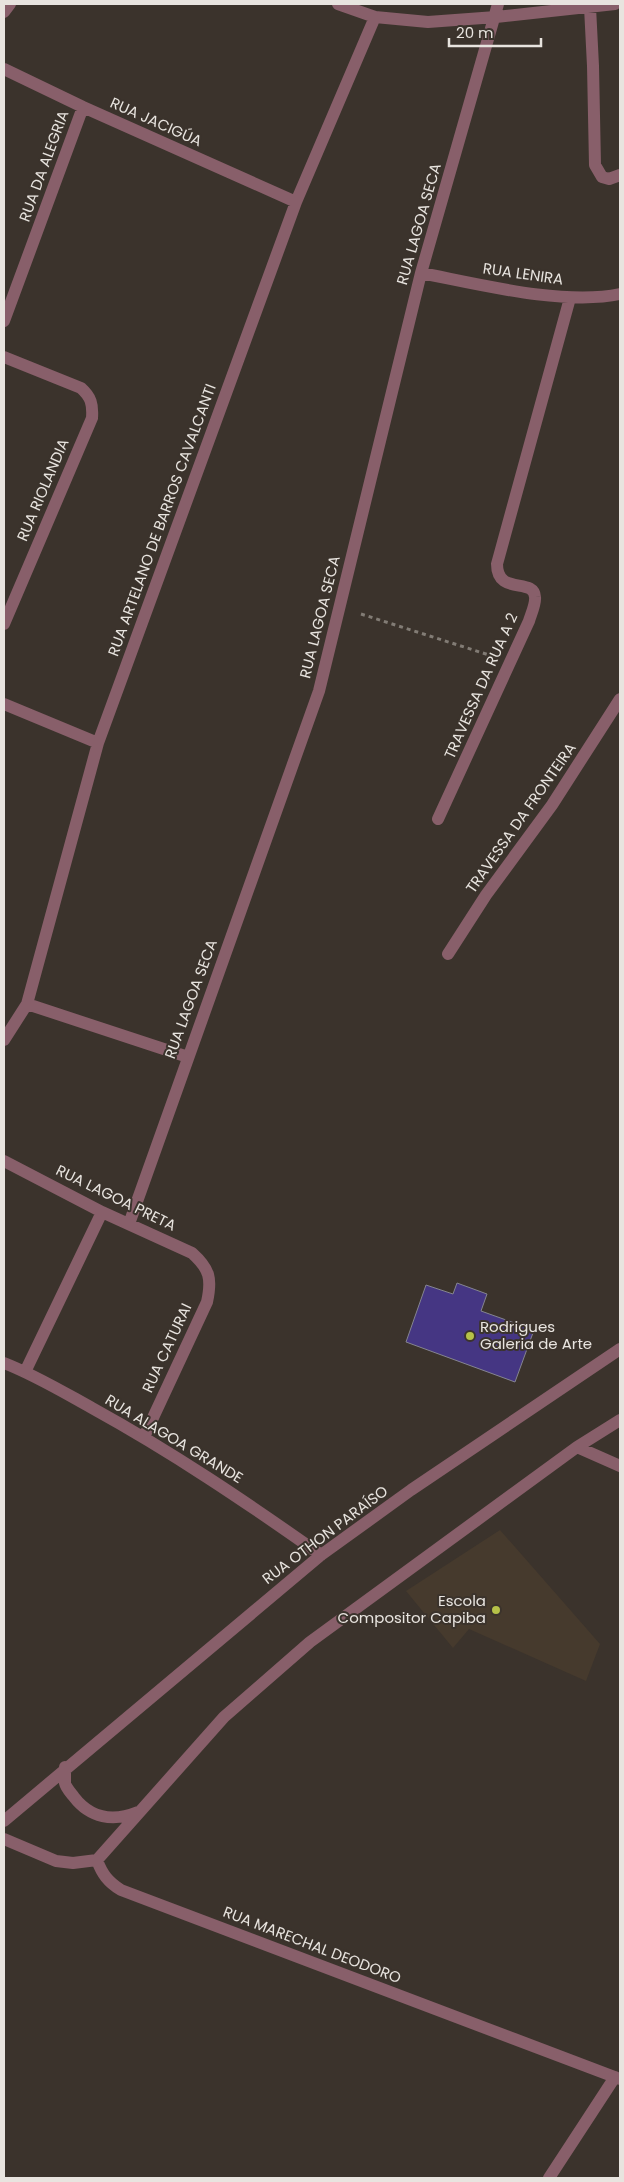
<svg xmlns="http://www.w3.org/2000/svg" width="624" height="2182" font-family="Poppins,sans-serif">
<rect width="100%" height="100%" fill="#3b332c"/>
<path fill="#463a2d" d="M500 1530 600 1644 586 1681 469 1629 453 1648 406 1591Z"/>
<path fill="#453683" stroke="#858590" d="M457 1283 487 1294 481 1311 534 1330 515 1382 406 1342 426 1285 453 1294Z"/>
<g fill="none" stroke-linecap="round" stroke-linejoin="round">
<path stroke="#827c75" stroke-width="3" stroke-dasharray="4 4" stroke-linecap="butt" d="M361 614 489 655"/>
<path stroke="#885f6a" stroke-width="12" d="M338 4 375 17 428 22 496 17 615 4
M590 7 593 66 595 165 602 177 609 179 620 175
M4 12 10 4
M4 69 83 107 296 202
M421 273C478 284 564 306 620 294
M4 321 83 107
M4 357 81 388C91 397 93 404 92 418L4 624
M4 704 98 743
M438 819 529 621C531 614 536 604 535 597 534 577 497 596 497 564L570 298
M448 954 486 895 552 805 620 699
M27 1004 188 1057
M4 1040 27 1004 98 743 296 202 375 17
M4 1161 102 1212 192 1253C210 1269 212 1279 207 1302L144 1437
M129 1224 319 691 421 273 498 4
M4 1363C35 1375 63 1392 92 1408 172 1452 246 1502 321 1555
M25 1372 102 1212
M577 1447 620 1466
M65 1767C65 1772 65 1778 65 1783 66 1788 71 1793 74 1797 90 1818 113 1822 138 1812
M4 1821 321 1555 411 1490 620 1349
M4 1839 56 1861 73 1863 97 1860
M97 1860 224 1717 310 1642 577 1447 620 1420
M97 1860C102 1874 108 1882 121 1890L620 2079
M549 2178 615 2077"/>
</g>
<g fill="#b6c148" stroke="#3b332c" stroke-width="2">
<circle cx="470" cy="1336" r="5"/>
<circle cx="496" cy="1610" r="5"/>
</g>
<g text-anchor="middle" stroke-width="4" stroke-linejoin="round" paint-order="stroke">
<g font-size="15" fill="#e8e4df" stroke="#3b332c">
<text transform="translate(156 122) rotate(24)" y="5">RUA JACIGÚA</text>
<text transform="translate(44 166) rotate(-70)" y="5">RUA DA ALEGRIA</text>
<text transform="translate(419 224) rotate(-74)" y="5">RUA LAGOA SECA</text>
<text transform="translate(523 274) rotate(8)" y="5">RUA LENIRA</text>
<text transform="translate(43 490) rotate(-67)" y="5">RUA RIOLANDIA</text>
<text transform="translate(162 520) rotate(-70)" y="5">RUA ARTELANO DE BARROS CAVALCANTI</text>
<text transform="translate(320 617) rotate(-76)" y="5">RUA LAGOA SECA</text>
<text transform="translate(481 686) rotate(-66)" y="5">TRAVESSA DA RUA A 2</text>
<text transform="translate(521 818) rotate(-55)" y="5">TRAVESSA DA FRONTEIRA</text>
<text transform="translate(191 999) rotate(-70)" y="5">RUA LAGOA SECA</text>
<text transform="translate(116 1198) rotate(26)" y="5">RUA LAGOA PRETA</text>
<text transform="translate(167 1348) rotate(-65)" y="5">RUA CATURAI</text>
<text transform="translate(174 1439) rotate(31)" y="5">RUA ALAGOA GRANDE</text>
<text transform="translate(325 1535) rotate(-37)" y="5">RUA OTHON PARAÍSO</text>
<text transform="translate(312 1945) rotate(21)" y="5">RUA MARECHAL DEODORO</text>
</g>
<g font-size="15" fill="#e8e4df" stroke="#3b332c" text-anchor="start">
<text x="480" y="1332">Rodrigues<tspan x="480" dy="17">Galeria de Arte</tspan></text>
<text x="486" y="1606" text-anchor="end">Escola<tspan x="486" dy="17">Compositor Capiba</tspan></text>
</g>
</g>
<rect width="624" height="2182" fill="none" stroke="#e8e4df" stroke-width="10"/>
<path d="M449 38v8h92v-8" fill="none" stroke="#e8e4df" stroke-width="2.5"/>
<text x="456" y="38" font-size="15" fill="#e8e4df" stroke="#3b332c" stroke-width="4" paint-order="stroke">20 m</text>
</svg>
